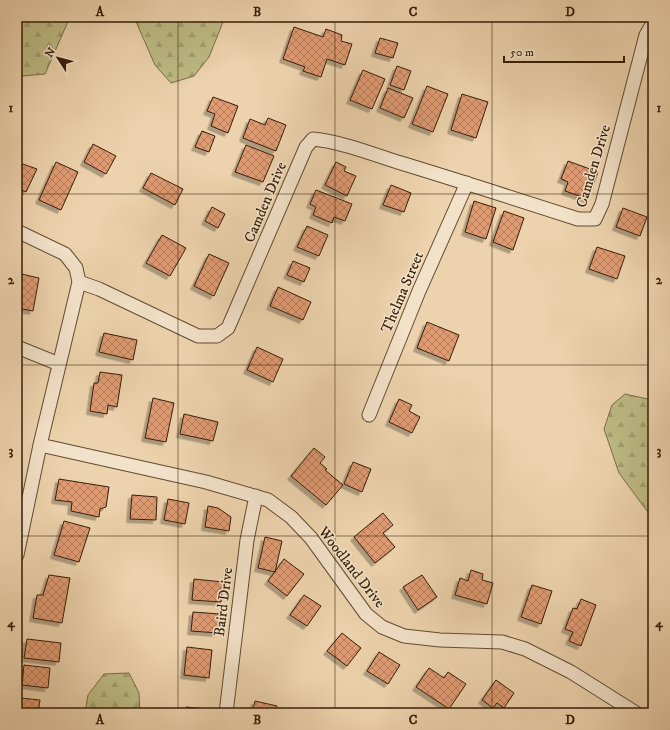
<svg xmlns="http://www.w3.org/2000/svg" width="670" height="730" font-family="'IM FELL DW Pica',serif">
<defs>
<pattern id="forest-firs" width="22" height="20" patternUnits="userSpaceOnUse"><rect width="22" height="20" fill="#bebb85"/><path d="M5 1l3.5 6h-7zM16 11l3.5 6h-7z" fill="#a4a071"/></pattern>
<pattern id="building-cross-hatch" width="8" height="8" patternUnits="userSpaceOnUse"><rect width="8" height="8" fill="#e19b73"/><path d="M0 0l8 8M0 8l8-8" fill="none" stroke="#b77e5c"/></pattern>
<filter id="shadow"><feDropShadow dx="-3.5" dy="3.5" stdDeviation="0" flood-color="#0004"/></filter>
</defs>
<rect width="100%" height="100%" fill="#edd3ad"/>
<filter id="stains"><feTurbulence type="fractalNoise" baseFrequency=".005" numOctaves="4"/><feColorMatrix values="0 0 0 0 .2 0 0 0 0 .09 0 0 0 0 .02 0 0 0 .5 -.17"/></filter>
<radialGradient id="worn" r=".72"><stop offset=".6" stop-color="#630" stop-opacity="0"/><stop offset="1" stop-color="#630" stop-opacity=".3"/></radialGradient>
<path fill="url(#forest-firs)" stroke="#7a6c46" d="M17 17H70L45 74 22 76 17 68Z
M134 17H225L209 57 194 76 171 83 155 65Z
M625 394 652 400 653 402V519L619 473 604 429 612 405Z
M129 673 139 693 140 713H85L88 695 104 674Z"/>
<path fill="url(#building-cross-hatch)" stroke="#351d07" filter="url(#shadow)" d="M294 27 323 37 326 29 342 35 341 41 352 44 345 65 327 59 321 77 303 71 305 67 283 59Z
M380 38 398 43 393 58 375 53Z
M397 66 411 71 404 90 390 85Z
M363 70 385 79 372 109 350 100Z
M427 86 448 94 433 132 412 124Z
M388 88 413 98 404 118 380 108Z
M462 94 488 102 476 138 451 130Z
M213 97 238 106 228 133 211 126 215 114 207 111Z
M268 118 286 125 276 151 243 138 250 119 265 125Z
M202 131 215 136 209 152 195 147Z
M93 144 116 156 106 174 84 162Z
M246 145 274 156 263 182 235 172Z
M568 161 598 172 588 199 565 191 568 182 561 179Z
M17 162 37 169 26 192 17 188Z
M56 162 78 172 61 210 39 200Z
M336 162 346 167 344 171 356 176 347 196 325 185Z
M151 173 183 189 175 205 143 188Z
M391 185 411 193 404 212 383 205Z
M316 190 352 204 345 221 334 217 332 223 313 215 316 207 310 204Z
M474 201 496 208 486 239 465 232Z
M212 207 225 214 218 228 205 221Z
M623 208 647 217 640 236 616 227Z
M504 211 524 218 513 250 493 242Z
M307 226 328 235 319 256 297 247Z
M162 235 186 248 170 276 146 263Z
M597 247 625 256 617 279 589 269Z
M209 254 229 263 214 296 194 286Z
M293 261 310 268 304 282 287 275Z
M17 273 39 278 33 311 17 308Z
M278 287 311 302 303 320 270 306Z
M427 322 459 335 449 361 417 348Z
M104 333 137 340 133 360 99 352Z
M257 347 283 359 273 382 247 370Z
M100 372 122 375 117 407 108 405 107 414 90 411 94 383H98Z
M153 398 174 403 166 442 145 438Z
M399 399 412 405 409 411 420 417 412 433 389 422Z
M184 414 218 422 213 441 180 434Z
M314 448 325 457 320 463 327 469 325 470 343 485 326 505 291 476Z
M353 462 371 469 362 492 344 484Z
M59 479 109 487 106 507 100 509 99 517 71 511 72 502 55 500Z
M132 495 157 497 156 520 130 519Z
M168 499 189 503 185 524 164 520Z
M208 506 218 508 231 517 229 531 205 527Z
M383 513 393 525 383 533 395 547 375 563 354 537Z
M64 521 90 528 79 562 54 555Z
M265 537 282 541 275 572 258 568Z
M284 559 304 574 287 596 268 581Z
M471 570 483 574 482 580 493 583 487 604 455 595 460 578 468 581Z
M49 575 70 578 62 623 33 618 37 595H43Z
M422 575 437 597 418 610 403 587Z
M194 579 223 582 221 602 192 600Z
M532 585 552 591 541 624 521 617Z
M304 595 321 606 307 626 290 615Z
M581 599 596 605 581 646 569 641 573 632 565 629 573 608 577 609Z
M193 612 220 614 218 633 191 631Z
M342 633 361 648 347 666 327 651Z
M27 639 61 643 59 662 24 658Z
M187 647 212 650 209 678 184 675Z
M379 652 400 665 388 684 367 671Z
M24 665 50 668 48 688 22 685Z
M429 668 444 678 448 672 466 684 449 709 416 687Z
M496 680 514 693 504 708 497 703 493 708 482 700Z
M20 698 40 700 38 713H19Z
M255 701 277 706 276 713H252Z
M186 707 206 709 205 713H185Z"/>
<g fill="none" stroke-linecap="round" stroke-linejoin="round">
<g stroke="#634a30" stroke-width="15">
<path id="street" d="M17 231 65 254 76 268 79 282 40 445 17 555
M79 282 99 289 198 336H217L228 328 306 147 313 139C342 142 372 154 401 163 460 181 519 200 578 219H595L602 204 646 35 653 23
M17 347 59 364
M369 415 419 291 467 183
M40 445 206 482 268 500 291 517 311 538 366 614 382 627 404 636 440 640 502 642 525 649 571 672 636 713
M226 713 247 540 256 496"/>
</g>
<use href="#street" stroke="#f3e2ca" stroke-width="13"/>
</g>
<path fill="none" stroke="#351d07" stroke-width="1" stroke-opacity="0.55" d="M178 17V713M335 17V713M492 17V713M17 194H653M17 365H653M17 536H653"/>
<g text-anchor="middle" stroke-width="3" stroke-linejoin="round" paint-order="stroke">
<g font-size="15" fill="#351d07" stroke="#f3e2ca">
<text transform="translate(593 166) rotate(-73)" y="5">Camden Drive</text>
<text transform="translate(265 202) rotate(-67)" y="5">Camden Drive</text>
<text transform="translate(402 292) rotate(-67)" y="5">Thelma Street</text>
<text transform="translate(352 567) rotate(52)" y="5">Woodland Drive</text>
<text transform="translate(223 602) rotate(-83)" y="5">Baird Drive</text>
</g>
</g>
<rect width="670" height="730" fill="none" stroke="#edd3ad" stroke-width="44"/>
<g transform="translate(58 58) rotate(306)" stroke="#f3e2ca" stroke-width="3" paint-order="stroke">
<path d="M0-3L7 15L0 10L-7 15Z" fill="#351d07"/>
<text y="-6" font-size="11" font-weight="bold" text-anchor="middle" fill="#351d07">N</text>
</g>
<path d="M504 56v6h120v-6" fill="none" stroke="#351d07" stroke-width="2"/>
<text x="510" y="56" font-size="12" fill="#351d07" stroke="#f3e2ca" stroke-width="3" paint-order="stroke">50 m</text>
<rect x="22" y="22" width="626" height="686" fill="none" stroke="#351d07" stroke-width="1.5"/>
<g font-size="13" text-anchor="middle" font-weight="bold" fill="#351d07">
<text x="100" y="16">A</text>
<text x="257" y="16">B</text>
<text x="413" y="16">C</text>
<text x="570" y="16">D</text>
<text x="11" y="112">1</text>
<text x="659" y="112">1</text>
<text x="11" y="284">2</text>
<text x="659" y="284">2</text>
<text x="11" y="455">3</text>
<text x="659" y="455">3</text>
<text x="11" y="627">4</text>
<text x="659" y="627">4</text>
<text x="100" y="724">A</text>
<text x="257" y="724">B</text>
<text x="413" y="724">C</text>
<text x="570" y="724">D</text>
</g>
<rect width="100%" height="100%" filter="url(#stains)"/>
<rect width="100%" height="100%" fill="url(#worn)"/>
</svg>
